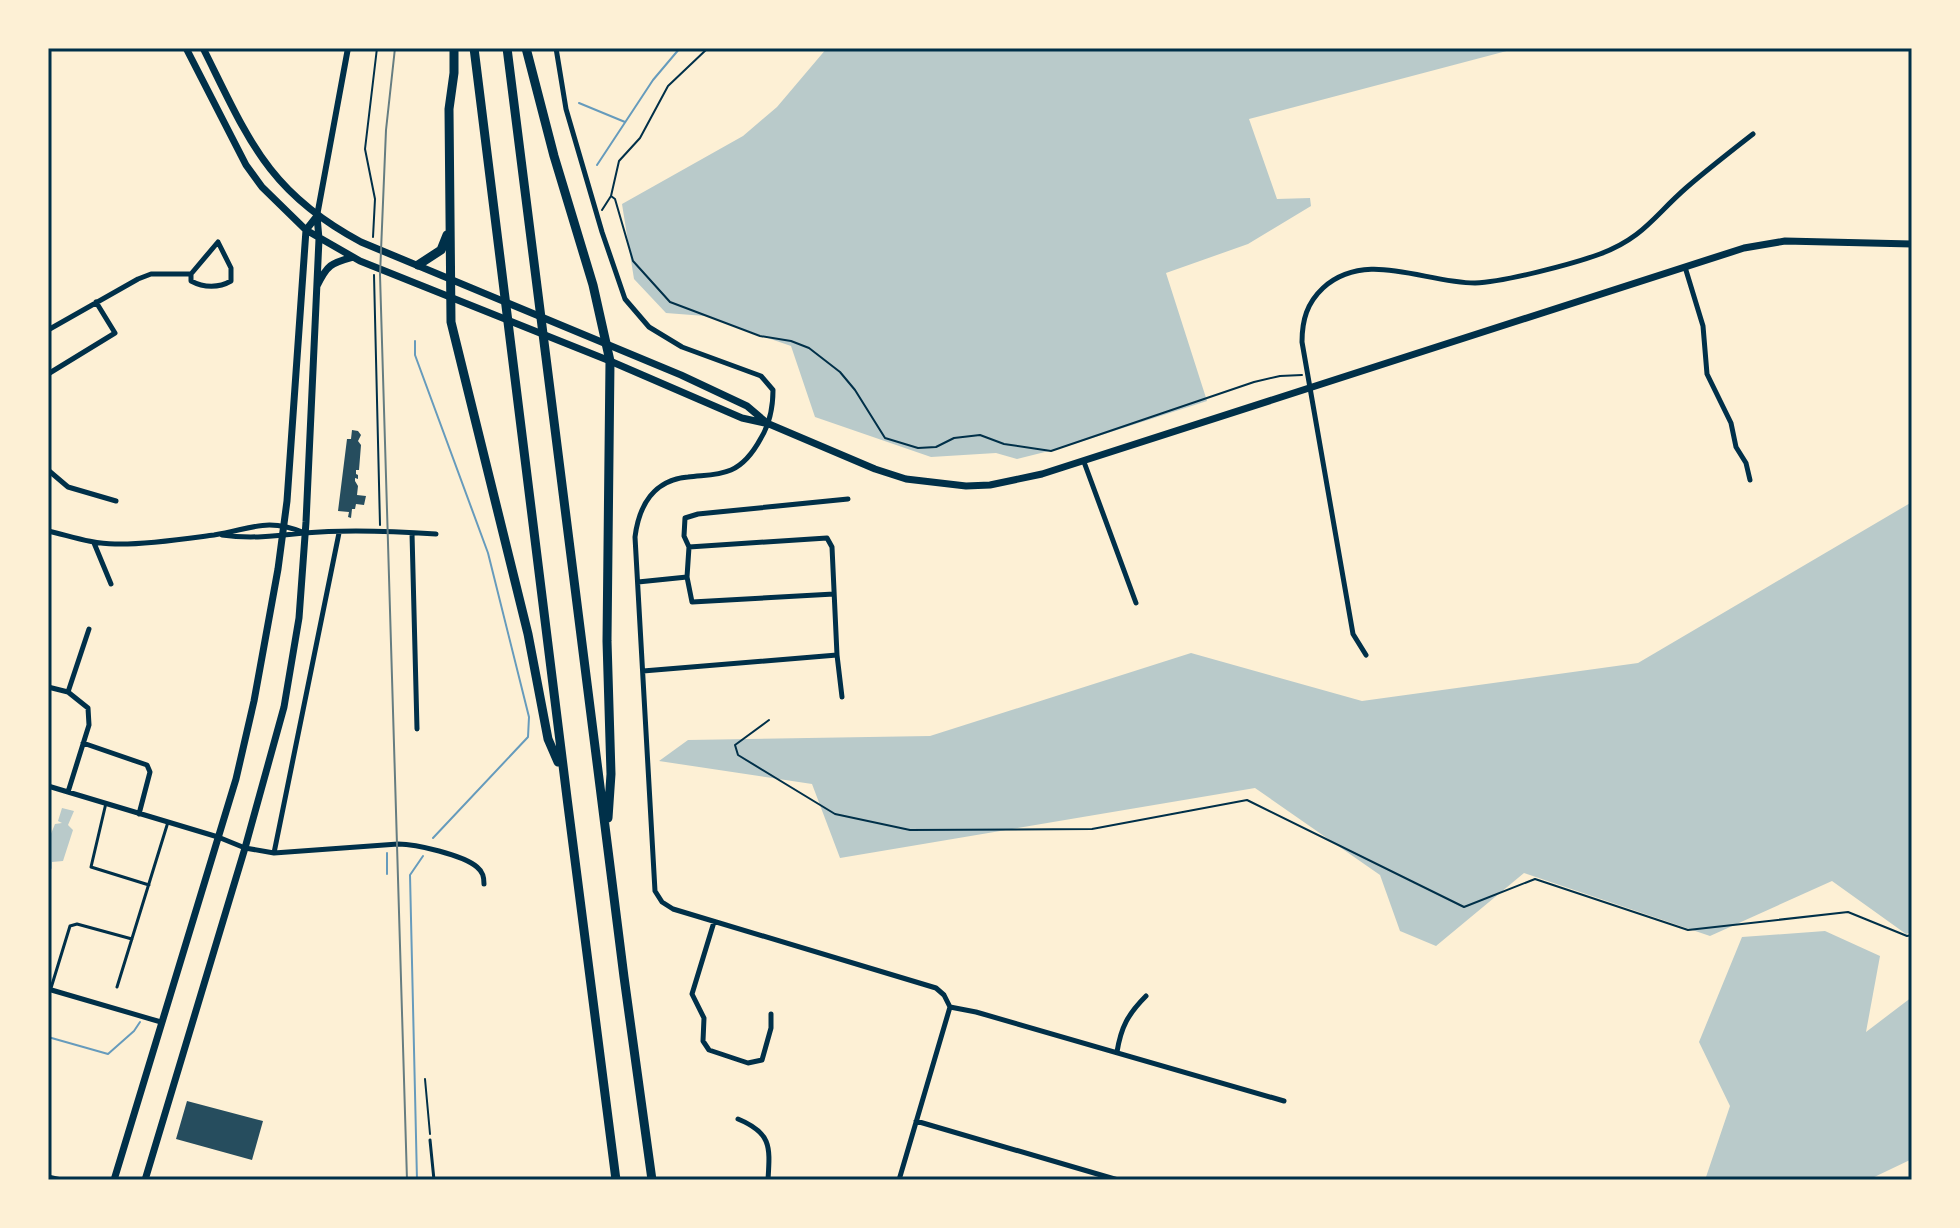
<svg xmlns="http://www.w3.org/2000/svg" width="1960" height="1228" font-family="Inter,sans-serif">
<rect width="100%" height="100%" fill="#fdf0d5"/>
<path fill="#b9caca" d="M827 48H1518L1249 119 1277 199 1310 198 1311 206 1248 244 1166 273 1207 401 1061 448 1017 459 996 453 931 457 815 417 791 346 705 316 666 313 634 279 622 204 743 136 777 107Z
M1912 502V932L1906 934 1832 881 1710 936 1524 873 1436 946 1400 931 1380 875 1255 788 840 858 812 784 659 761 688 740 930 736 1191 653 1362 701 1638 663Z
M62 808 74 811 68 825 73 830 63 861 52 862V869L48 867V841L55 824 62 823 58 821Z
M1825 931 1880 956 1866 1032 1912 997V1159L1868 1180H1705L1730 1106 1699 1042 1742 937Z"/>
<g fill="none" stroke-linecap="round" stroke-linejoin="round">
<path stroke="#669bbc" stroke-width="2" d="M579 103 625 122
M597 165 653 80 680 48
M415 341V355L488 553 529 717 528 737 433 838
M387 853V874
M48 1037 108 1054 134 1031 140 1022
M417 1180 410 875 423 856"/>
</g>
<path fill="#264d5e" d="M352 430 358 431 361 435 358 441 361 445 359 470H356V474L358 475V479L355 478V481L358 486 357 495 366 496 364 505 356 504 355 509H352L351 518 348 517 349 512 338 511 347 439H351Z
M187 1101 263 1121 252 1160 176 1139Z"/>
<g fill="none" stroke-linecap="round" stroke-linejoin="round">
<path stroke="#003049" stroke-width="2" d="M611 196 615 199 633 261 670 302 760 336 791 341 809 348 840 372 855 390 885 438 918 448 936 447 954 438 980 435 1004 444 1051 451 1254 382 1280 376 1302 375
M602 210 611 196 619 161 640 138 668 86 708 48
M373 237 375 199 365 149 377 48
M374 275 380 525
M769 720 735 745 738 755 835 814 910 830 1092 829 1247 800 1464 907 1535 879 1688 930 1848 912 1907 936 1912 935
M425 1079 430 1134"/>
<path stroke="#003049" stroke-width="3" d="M106 803 91 867 149 885
M117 987 168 822
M51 988 70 926 77 924 132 939
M430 1140 434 1180"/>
<path stroke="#003049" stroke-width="5" d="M556 48 566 109 602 232 625 299 649 327 682 347 761 376 773 390C773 408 770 423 761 438 754 451 745 464 731 470 717 476 703 475 688 477 654 480 639 505 635 537L655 891 662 902 673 909 936 988 944 995 950 1007 976 1012 1284 1101
M1685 267 1703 326 1707 374 1731 423 1736 447 1746 463 1750 480
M48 330 138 279 151 274H191L218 242 231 268V281C219 288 204 288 191 281V274
M48 374 115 333 96 302
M1084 462 1136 603
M48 470 68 487 116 501
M48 531C70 536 92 544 115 544 145 545 184 539 214 535 252 529 266 517 305 533
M412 533 417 729
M222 535C250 539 276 536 304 533 347 529 393 531 436 534
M94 543 111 584
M689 547 684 536 685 518 698 514 848 499
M638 582 687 577
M834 594 692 602 687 577 689 547 827 538 832 547 837 655 842 697
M1366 655 1353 634 1302 342C1302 320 1307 303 1323 288 1366 249 1424 283 1475 283 1504 282 1573 264 1600 254 1643 238 1654 216 1686 188 1708 169 1730 152 1753 134
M643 671 837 655
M48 687 68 692 88 708 89 725 68 792
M68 692 89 629
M83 743 147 765 150 772 139 814
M48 786 218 837 245 848 274 853 398 844C416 844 463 855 477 867 483 872 484 877 484 884
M274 853 339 533
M714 922 692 994 704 1018 703 1041 709 1050 748 1063 762 1060 771 1028V1014
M48 989 161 1022
M1117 1052C1121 1027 1128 1014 1146 996
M738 1119C772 1133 770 1147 768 1180
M916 1121 1118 1180
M48 1177 61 1180
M899 1180 950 1007"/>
<path stroke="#003049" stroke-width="6" d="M317 216 348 48"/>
<path stroke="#003049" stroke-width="7" d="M186 48 246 165 262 187 306 230 360 261 610 361 742 418 769 424 875 469 906 479 966 486 990 485 1042 474 1744 248 1785 241 1912 244
M203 48C248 138 267 192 361 242L681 375 747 406 767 423
M317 286C327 265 331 263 353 257
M114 1180 236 779 254 701 278 569 287 501 306 230 317 216
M145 1180 245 848 284 707 299 618 306 522 319 239 317 216"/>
<path stroke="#003049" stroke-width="9" d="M454 48V73L449 109 451 322 528 634 548 739 558 762
M474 48C522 425 566 803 616 1180
M507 48 624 977 652 1180
M526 48 554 156 593 285 610 361 607 641 611 774 608 818
M418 265 441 250 447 235"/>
<path stroke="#657d81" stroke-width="2" d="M395 48 386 130 380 275 407 1180"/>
</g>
<rect width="1960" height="1228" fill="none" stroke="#fdf0d5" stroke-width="100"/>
<rect x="50" y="50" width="1860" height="1128" fill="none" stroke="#003049" stroke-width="3"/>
</svg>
